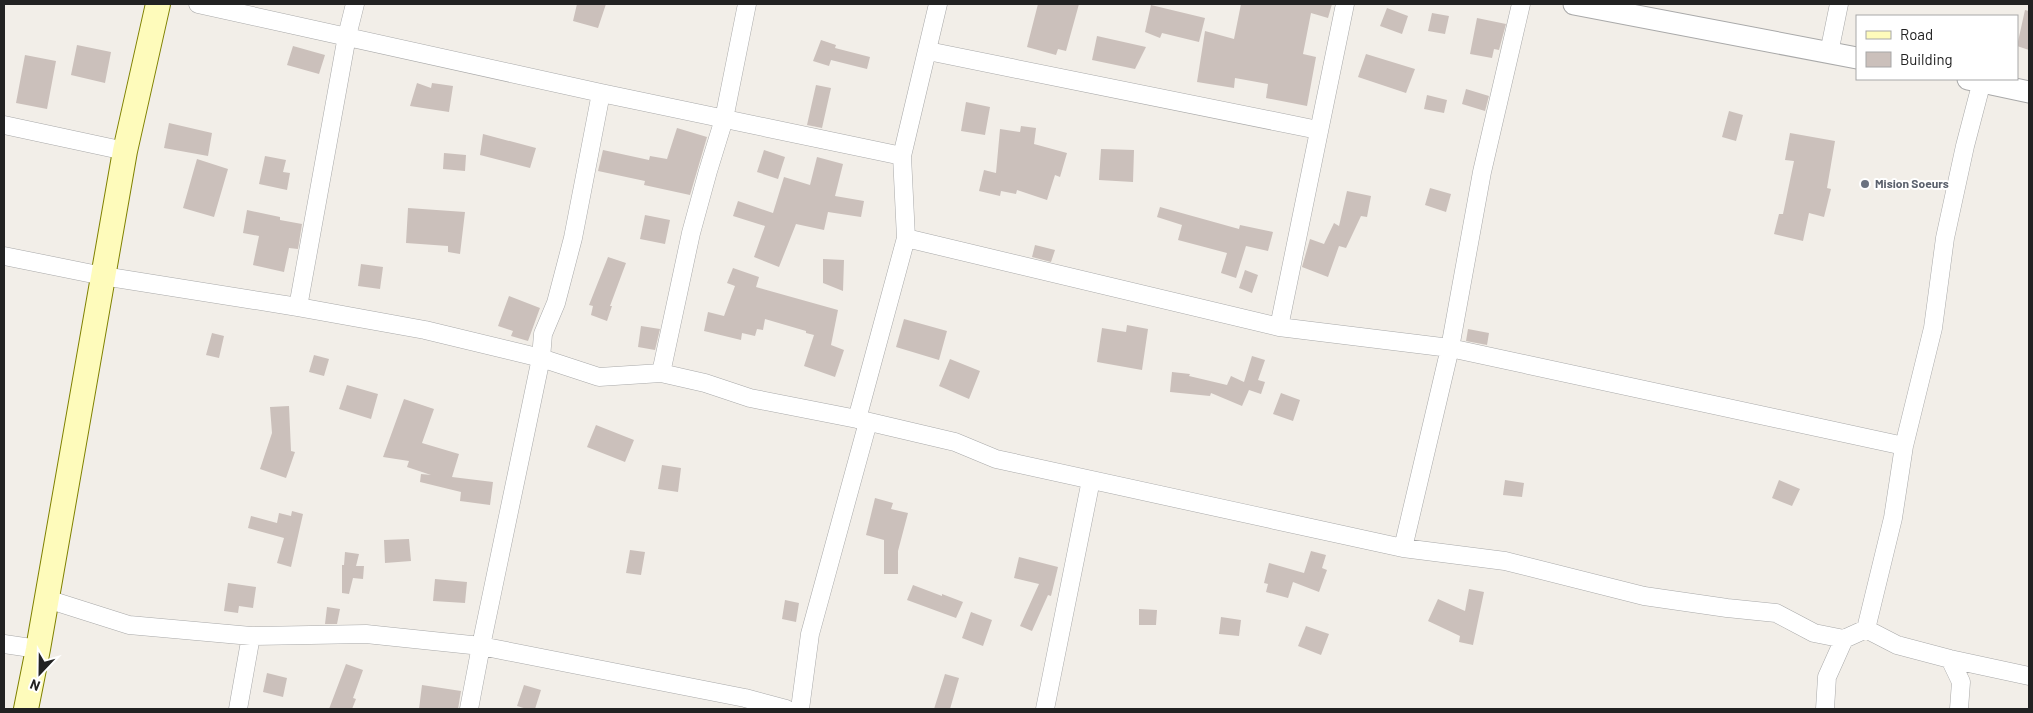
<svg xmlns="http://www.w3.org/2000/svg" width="2033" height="713" font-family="Barlow,sans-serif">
<rect width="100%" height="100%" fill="#f2eee8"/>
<path fill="#cbc0bb" d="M577 4H606L598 28 573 21Z
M1038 4H1079L1066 51 1058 49 1056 55 1027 47Z
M1241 4H1332L1328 18 1311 13 1303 54 1316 57 1307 106 1266 98 1268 84 1235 78 1234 88 1197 82 1205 31 1234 39Z
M1151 5 1205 18 1199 42 1162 33 1160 38 1145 32Z
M1387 8 1408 16 1402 34 1380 26Z
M2025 10 2029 11V50L2017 46Z
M1432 13 1449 16 1445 34 1428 31Z
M1477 18 1506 24 1499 50 1494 49 1492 58 1470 54Z
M1097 36 1146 47 1135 69 1092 60Z
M821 40 836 45 835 48 870 57 867 69 831 60 829 66 813 61Z
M77 45 111 52 105 83 71 75Z
M293 46 325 55 319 74 287 65Z
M1366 54 1415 69 1406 93 1358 77Z
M25 55 56 61 47 109 16 103Z
M417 83 431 88 432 83 453 86 449 112 410 106Z
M816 85 831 88 822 128 807 125Z
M1466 89 1489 96 1485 111 1462 104Z
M1427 95 1447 100 1444 113 1424 109Z
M966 102 990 107 985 135 961 131Z
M1729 111 1743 115 1736 141 1722 137Z
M169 123 212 133 208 156 164 148Z
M1021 126 1036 128 1034 144 1067 153 1060 177 1055 175 1047 200 1017 190 1016 194 1001 191 1000 196 979 191 984 170 996 173 1000 129 1020 132Z
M677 128 707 137 690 195 644 185 645 181 598 171 603 150 649 160 650 156 667 159Z
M1790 133 1835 141 1827 188 1831 189 1824 217 1809 213 1803 241 1774 234 1779 214H1783L1794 161 1785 160Z
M483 134 536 148 530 168 480 155Z
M1101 149 1134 150 1133 182 1099 180Z
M764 150 785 157 778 179 757 172Z
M444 153 466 155 465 171 443 169Z
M265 156 286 160 283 172 290 173 287 190 259 184Z
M817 157 843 164 835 196 864 201 861 217 828 212 824 230 796 224 779 267 754 257 765 226 733 216 738 201 773 213 784 177 810 185Z
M197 159 228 169 214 217 183 208Z
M1430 188 1451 194 1446 212 1425 205Z
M1347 191 1371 196 1367 217 1361 216 1346 248 1339 246 1328 277 1302 267 1310 239 1324 244 1334 223 1339 226Z
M1160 207 1239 229 1240 225 1273 232 1268 251 1246 246 1236 278 1221 273 1227 253 1178 240 1182 225 1157 217Z
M408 208 465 212 460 254 448 252V246L406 243Z
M247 210 280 217V220L302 224 298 249 289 248 284 272 253 265 259 236 243 233Z
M645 215 670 220 665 244 640 239Z
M1035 245 1055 250 1051 262 1032 257Z
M608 257 626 263 610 306H612L607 321 591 315 593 306 589 305Z
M823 259 844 260 843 291 823 283Z
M361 264 383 267 380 289 358 286Z
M733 268 759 277 756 287 838 310 831 345 844 350 835 377 804 366 814 335 806 333V331L765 319 763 330 757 329 755 336 742 333 741 340 704 331 708 312 724 316 735 286 727 283Z
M1245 270 1258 275 1252 293 1239 288Z
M509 296 540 308 528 341 511 336 513 331 498 326Z
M904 319 947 331 939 360 896 347Z
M1127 325 1148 329 1142 370 1097 362 1102 328 1126 332Z
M641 326 660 329 655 350 638 347Z
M1468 329 1489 333 1487 345 1466 341Z
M212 333 224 336 219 358 206 355Z
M314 355 329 359 324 376 309 372Z
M1252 356 1265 360 1258 380 1265 382 1261 394 1249 390 1242 406 1211 393 1210 396 1170 392 1172 372 1190 374 1189 376 1227 385 1231 376 1244 382Z
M950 359 980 371 969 399 939 386Z
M347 385 378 394 371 419 339 409Z
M1281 393 1300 400 1293 421 1273 414Z
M404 399 434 409 422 443 459 454 452 477 493 482 490 505 460 501 461 492 420 482 421 474 431 475 407 467 409 461 383 457Z
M289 406 291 451 295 452 286 478 260 469 272 433 270 407Z
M596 425 634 440 625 462 587 447Z
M662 465 681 468 678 492 658 489Z
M1505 480 1524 483 1522 497 1503 495Z
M1779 480 1800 489 1792 506 1772 498Z
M875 498 893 503 891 509 908 513 898 551V574H884V540L866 535Z
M292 511 303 514 291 567 277 563 284 538 248 528 251 516 277 523 279 513 291 516Z
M409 539 411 561 385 563 384 540Z
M630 550 645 552 641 575 626 573Z
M1311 551 1326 555 1322 568 1327 570 1319 592 1293 582 1288 598 1266 592 1268 584 1264 583 1269 563 1304 573Z
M345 552 359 554 356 566H364L363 579 353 578 349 594 342 593V565H344Z
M1019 557 1058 567 1051 596 1048 595 1032 631 1020 626 1039 584 1014 578Z
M435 579 467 582 465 603 433 601Z
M228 583 256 587 253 608 239 606 238 613 224 611Z
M913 585 942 596V594L963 602 956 618 907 600Z
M1469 589 1484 592 1473 645 1459 642 1460 636 1428 621 1438 599 1465 611Z
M785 600 799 603 796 622 782 619Z
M327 607 340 609 337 624H325Z
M1139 609 1157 610 1156 625H1139Z
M971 612 992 620 983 646 962 638Z
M1221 617 1241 620 1239 636 1219 634Z
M1306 626 1329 634 1321 655 1298 646Z
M346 664 363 670 353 698 356 699 352 709H329Z
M267 673 287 678 283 697 263 692Z
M945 674 959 678 950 709H934Z
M422 685 461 691 458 709H419Z
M524 685 541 690 535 709H527L517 706Z"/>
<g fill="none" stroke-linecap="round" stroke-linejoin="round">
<g stroke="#a9a9a9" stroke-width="19">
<path id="minor" d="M198 4 601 93 902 156
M928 51 1318 130
M1829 53 1839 4
M4 125 125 151
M906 238 1279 327 1450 348 1904 446
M4 256 103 276 298 307 425 330 541 358 599 377 661 373 705 383 750 398 857 419 955 442 996 459 1403 548 1505 561 1644 596 1727 608 1776 613 1814 633 1844 639 1866 629 1897 645 1950 659 2029 676
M298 307 347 36 355 4
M1279 327 1345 4
M661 373 691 233 708 171 724 119 747 4
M857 419 906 238 902 156 938 4
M1403 548 1450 348 1482 172 1521 4
M47 599 129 625 251 636 366 634 481 646 745 698 786 709
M1866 629 1893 518 1904 446 1933 328 1945 238 1965 146 1982 81
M4 644 38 649
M1950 659 1961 682 1959 709
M238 709 251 636
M469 709 481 646 541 358 543 334 556 303 573 238 601 93
M800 709 810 634 868 422
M1045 709 1091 480
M1825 709 1827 677 1844 639"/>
</g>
<g stroke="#a9a9a9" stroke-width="23">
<path id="tertiary" d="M1574 4 1857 58
M1968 79 2029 92"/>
</g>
<g stroke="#7f8100" stroke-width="26">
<path id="secondary" d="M26 709 38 649 125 151 158 4"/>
</g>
<use href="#minor" stroke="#fff" stroke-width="18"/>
<use href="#tertiary" stroke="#fff" stroke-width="21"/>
<use href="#secondary" stroke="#fefbbb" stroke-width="24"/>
</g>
<circle fill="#6b7280" stroke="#fff" stroke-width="2" cx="1865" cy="184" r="5"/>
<g text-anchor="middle" stroke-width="4" stroke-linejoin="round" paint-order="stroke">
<g font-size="12" font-weight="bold" fill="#5b616d" stroke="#fff" text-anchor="start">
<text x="1875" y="188">Mision Soeurs</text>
</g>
</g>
<rect width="2033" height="713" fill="none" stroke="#222222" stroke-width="10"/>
<rect x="1856" y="15" width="162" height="65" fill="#ffffff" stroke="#a7a7a7"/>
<rect x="1866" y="31" width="25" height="8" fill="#fefbbb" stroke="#a7a7a7"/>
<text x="1900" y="40" font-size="15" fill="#222222">Road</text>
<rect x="1866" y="52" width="25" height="15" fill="#cbc0bb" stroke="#a7a7a7"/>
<text x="1900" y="65" font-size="15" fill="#222222">Building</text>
<g transform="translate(40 673) rotate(202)" stroke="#ffffff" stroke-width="4" paint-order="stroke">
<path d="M0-4L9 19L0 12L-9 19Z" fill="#222222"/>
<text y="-8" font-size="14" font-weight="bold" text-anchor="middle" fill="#222222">N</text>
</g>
</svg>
